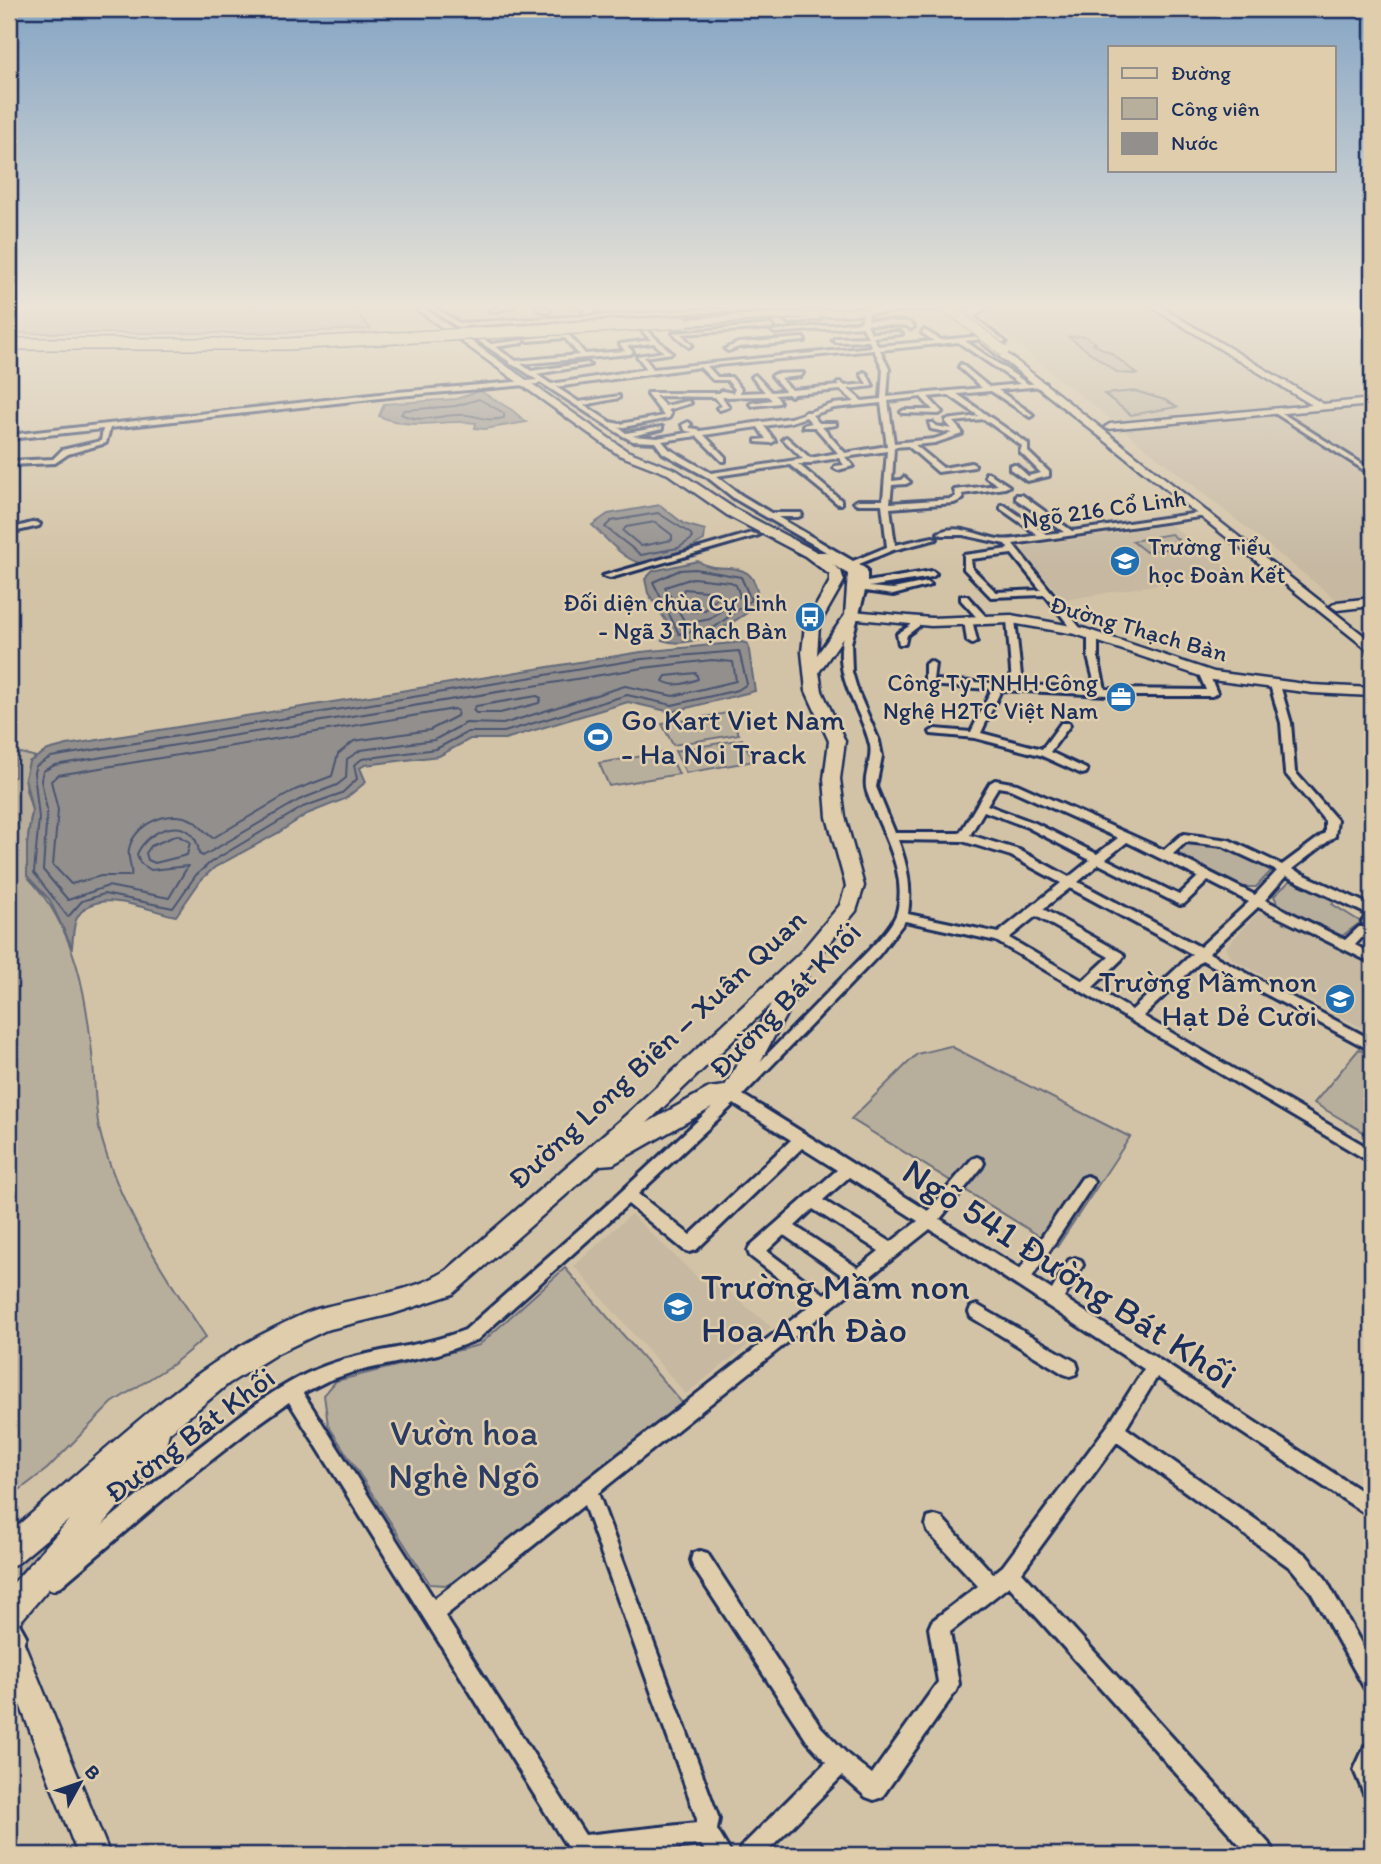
<svg xmlns="http://www.w3.org/2000/svg" width="1381" height="1864" font-family="Itim,sans-serif">
<rect width="100%" height="100%" fill="#d3c3a6"/>
<filter id="ink" filterUnits="userSpaceOnUse"><feTurbulence type="fractalNoise" baseFrequency=".0143" numOctaves="2"/><feDisplacementMap in="SourceGraphic" scale="14" xChannelSelector="R" yChannelSelector="G"/><feConvolveMatrix kernelMatrix="1 2 1 2 8 2 1 2 1" color-interpolation-filters="sRGB"/></filter>
<g filter="url(#ink)">
<path fill="#c6b8a1" d="M1139 306 1148 307 1297 399 1294 404 1117 421 1110 419 982 317 998 307Z
M1165 306H1372V597L1338 601 1116 424 1324 404Z
M1171 525 1232 572 1064 600 1022 551 1029 546Z
M1267 912 1372 965V1033L1232 959 1225 948 1258 913Z
M631 1214 701 1281 722 1286 771 1327 686 1394 574 1266Z"/>
<path fill="#b8ae9c" stroke="#6a6e7d" stroke-width="2" d="M9 306H351L371 329 261 333H9Z
M1085 336 1096 343 1093 344 1111 353 1137 374 1118 373 1069 337Z
M1135 391 1165 400 1177 407 1131 415 1104 394Z
M1171 534 1186 546 1146 552 1132 541Z
M727 713 739 734 673 745 662 724Z
M742 739 754 761 686 773 675 751Z
M668 752 679 774 609 786 599 763Z
M21 753 36 757 29 762 26 790 32 810 27 845V876C76 928 87 995 93 1064 95 1085 95 1107 99 1128 117 1204 163 1272 206 1337L173 1364 112 1403 47 1469 9 1498V778L15 777V756L9 754Z
M1185 841 1217 842 1273 869 1256 887H1243L1173 851Z
M1293 878 1337 898 1332 904 1361 922 1342 936 1278 905 1274 896Z
M950 1046 1130 1137 1057 1247 851 1119 917 1054Z
M1359 1049 1372 1057V1137L1314 1103Z
M565 1268 685 1406 457 1581 446 1585 430 1584 328 1425 324 1395 336 1381 479 1345Z
M134 1454 17 1589 9 1596V1558Z"/>
<path fill="#928f8d" stroke="#62697a" stroke-width="2" d="M480 391 512 410 526 422 485 429 475 428 476 423C440 418 415 432 379 416L384 404 456 399Z
M660 505 684 524 705 530 704 540C686 551 651 572 630 559 616 551 604 536 592 525L608 514Z
M698 561C721 578 756 550 759 605 732 622 696 652 662 640L670 627 648 593 645 579 653 571Z
M742 642 748 644 755 691 671 712 628 702 505 739H470L439 756 365 765 360 768 366 782 345 799 307 814 278 833 215 867 201 880 176 916C148 911 93 883 76 920 73 928 73 939 72 947L49 899 27 876V845L32 810 25 778 29 762 48 750 67 745 641 652Z"/>
<g fill="none" stroke-linecap="round" stroke-linejoin="round">
<path stroke="#4b5571" stroke-width="2" d="M479 399 504 413V418C485 422 484 417 467 415 444 413 423 425 401 414L404 410 456 406Z
M658 513 691 534 692 539 678 548 641 555 605 527 611 521Z
M655 522 672 535V540L641 546 623 531 626 527Z
M695 569 741 577 751 600 715 627 679 634 653 582 680 570Z
M693 578 731 582 736 585 740 596 710 619 686 624 665 587Z
M684 589 716 592 719 596 705 610 693 612 682 594Z
M739 651 747 684 738 690 672 705 627 695 504 732H468L436 749 362 759 354 765 357 779 342 793 303 807 211 862 196 875 173 908 104 894 82 901 68 917 34 873 39 818 34 772 36 766 51 757 642 659Z
M712 660 733 662 736 681 673 696 625 686 503 724 466 723 434 740 361 750 347 759 346 778 337 785 299 800 203 856 199 854C196 813 150 825 137 854L140 863 151 870 188 866 169 898 108 886 68 900 43 870 47 810 41 780 43 771 55 765 643 668Z
M696 673 698 679C686 683 675 688 663 681L666 676Z
M537 696 541 698 539 703 500 713H476L473 710 476 706Z
M454 709 458 711 457 716 430 730 354 741 338 754 332 776 295 790 213 838C205 833 200 825 192 820 169 808 134 824 129 849 127 859 133 868 131 876H101L71 884 53 865 58 810 51 781 58 775Z
M177 835 190 842 187 855 155 863 148 860 146 853 151 846Z"/>
<g stroke="#1b2f5e" stroke-width="6">
<path id="street" d="M426 306H432L459 323 772 306 775 308 464 326 491 344 524 340 522 343 495 347 516 361 579 355 565 338 529 341 526 339 560 335 553 331 555 328 569 335 585 354 625 351 620 344 651 340 638 327 640 324 672 353 644 357 653 369 872 347 869 341 836 342 833 340 836 338 868 337 862 326 775 333 772 331 861 322 864 310 867 308 870 310 868 320 909 322 914 327 911 329 907 326 867 324 871 333 899 332 902 334 873 337 878 346 934 341 922 333 924 330 941 340 982 336 984 339 965 341 1028 384 1045 383V385L1043 386 998 390 1032 414 1033 415 1030 417 991 391 957 394 1028 444V452L1049 472V476L1027 481 1010 469V465H1016L1028 476 1041 473 1020 452 1022 446 984 419 953 422 962 432V434L935 443 915 445 943 468 971 463 975 465 974 467 938 472 908 446 894 447 892 481 901 480 904 477 910 482 906 484 892 485 890 503 952 499 956 496 954 490 998 485 986 477V473H989L1009 486 1005 488 962 494 963 499 954 503 890 508 895 545 933 537 937 539 893 550 859 564 867 570V582L932 571 936 574 932 577 869 587 893 589 927 582 931 585 893 595 865 591 851 643 852 672 858 692 879 741 882 756 876 787 895 833H960L990 783 995 780 1017 784 1164 850 1180 836 1184 834 1229 840 1282 865 1325 833V821L1285 773 1281 723 1270 685 1275 682 1280 685 1291 723 1295 772 1337 820 1335 836 1292 869 1372 906V927L1364 925 1362 922 1367 914 1286 876 1265 900 1345 940 1359 927H1367L1369 930 1355 945 1372 954V963L1258 907 1209 953 1372 1040V1051L1202 960 1143 1016 1372 1150V1163L996 941 905 921 879 955 743 1095 928 1211 972 1159 977 1157 982 1159 984 1163 982 1167 940 1219 1020 1269 1082 1178 1087 1176 1092 1178 1094 1182 1092 1186 1032 1277 1052 1290 1069 1260 1075 1258 1081 1260 1083 1265 1064 1298 1372 1498V1518L1157 1377 1126 1428 1306 1555 1325 1578 1372 1663V1692L1365 1689 1311 1592 1292 1569 1117 1442 1022 1572 1272 1847 1275 1855H1249L1009 1586 950 1632 959 1684 956 1691 882 1797 874 1800 866 1797 842 1776 764 1855H738L741 1847 826 1762 807 1741 693 1567 691 1560 693 1553 700 1551 707 1553 821 1727 848 1755 872 1774 938 1682 929 1628 932 1621 978 1586 928 1532 926 1525 928 1518 935 1516 942 1518 993 1574 1003 1566 1109 1424 1144 1369 930 1229 598 1493 719 1819 717 1830 732 1855H708L701 1845 605 1855H572L289 1402 251 1429 181 1484 60 1587 53 1590 46 1587 43 1580 46 1573C98 1528 151 1484 206 1442 241 1415 276 1386 317 1369 365 1349 417 1349 465 1330L608 1204 724 1096 726 1091 731 1090 748 1074 870 949C879 939 891 927 896 915 910 873 880 830 867 792 862 777 873 761 870 745 863 715 843 691 841 659 839 629 858 602 859 571L735 499 707 477 663 453 655 442 633 441 623 436 540 382 537 384 398 396 110 428 106 443 68 454 55 463 9 465V461L53 459 62 450 101 441 103 429 9 439V435L398 392 537 380C530 375 518 366 510 364V362ZM958 342 1020 384 989 387 961 364 959 367 982 388 887 397 889 369 880 350ZM654 343 664 352 637 356 647 369 551 384 536 374 590 365 587 363 531 371 521 364 630 354 633 352 627 346ZM874 350 883 369 881 399 862 401 848 389 873 386 867 374 864 372 861 374 867 384 845 386 840 382 837 384 839 386 791 390 780 378 801 376 803 373 775 374 772 376 785 391 771 392 755 375 752 377 765 392 740 393 741 389 731 377H717L707 366ZM700 367 713 380H727L735 389 733 393 722 391 719 393H648V395L664 416 620 424 610 422 584 405 619 398V396L579 402 556 387ZM841 390 855 402 833 404 809 412H804L803 414 790 418 700 431 697 429 690 428 689 426 691 424 688 422 682 425 686 431 693 432 657 438 632 436 662 429V427L626 433 619 428 669 418 671 414 668 410 691 403 688 401 665 406 655 396 715 397 722 406 717 408 720 410 729 407 722 397 768 396 772 400 751 403 750 404 753 406 779 403 780 402 775 395 788 394 791 396 794 394ZM949 395 979 416 946 420V422L952 429 936 426 933 423H929L931 429 952 433 934 439 894 443 888 401 921 397 933 410H904L901 412 902 413 939 414 942 412 928 397ZM881 403 887 446 845 453 822 427 836 425V423H819L812 415 834 408ZM806 417 812 423 803 425V427H815L838 453 810 458 786 437 783 439 803 459 711 473 669 449 662 441 697 436 722 461H725V457L704 435 758 427 766 439 756 440V442L771 443 775 441 764 426 791 422ZM887 451 883 500H858L854 502 858 504H882L887 547 853 561 778 517H798L802 515 801 513H771L741 495 716 476 790 465 838 504H841V500L798 464H810L813 462 839 458 844 465 835 466 834 468 838 470 853 466 845 457ZM998 787 1010 789 1118 838 1097 854 1035 823 987 805ZM984 811 1027 827 1090 860 1069 877 1019 850 970 835ZM898 840 962 841 1011 856 1061 883 998 933 908 914C912 887 907 864 898 840ZM1127 842 1198 877 1179 895 1106 859ZM1186 842 1223 846 1277 871 1255 895 1173 854ZM1099 864 1180 905 1184 904 1208 881 1249 902 1200 947 1078 882ZM1070 888 1192 954 1132 1010 1093 987 1122 959 1124 956 1122 953 1043 909ZM1036 916 1109 957 1083 981 1009 938ZM734 1104 791 1140 690 1235 638 1194ZM802 1148 837 1170 750 1246 748 1251 750 1256 812 1304 434 1599 303 1393 327 1381 353 1372 438 1354 477 1340 628 1204 684 1250 690 1252 696 1250ZM849 1177 918 1221 891 1242 823 1200ZM813 1209 879 1251 858 1268 795 1226ZM784 1235 846 1278 824 1294 767 1251ZM584 1505 697 1819V1823L585 1835 445 1616Z
M505 306H515L493 312 490 310Z
M535 306H541L551 310 548 312 539 310Z
M576 306H584L598 311 586 314 583 312 587 310Z
M818 316 820 319 789 323 786 321Z
M771 325 773 328 681 334 692 345 689 347 673 333Z
M803 338 805 341 739 347 728 351 725 349 738 343Z
M1273 410H1277L1372 470V475L1273 412Z
M1016 495H1022L1072 531 1206 512 1210 514 1206 516 1013 544 1081 629 1083 631 1078 634 1075 633 1045 595 991 597 964 569V555L1009 549 1005 544 963 535H942L938 533C957 523 979 536 998 539 1011 541 1025 537 1038 535L1001 509V505H1004L1046 534 1064 532 1016 499ZM1012 554 1041 590 996 592 972 568 971 559Z
M36 522 40 524 39 526 9 533V529Z
M752 533 759 535 610 578 603 576Z
M961 596H967L987 618V622H981L961 600Z
M1011 616 1015 619 1022 685 1096 688 1088 657V636L1093 633 1098 636V657L1105 689 1206 690 1199 674 1204 671 1209 674 1217 693 1212 696H1129L1001 690 981 733 1042 749 1061 723H1069L1070 725 1050 752 1086 769 1087 771 1086 773 1082 774 1040 755 975 738 931 734 930 732 935 729 971 732 992 689 925 685V664L930 661 935 664 933 680 1012 684 1007 619Z
M968 617 972 620 977 641 972 644 967 641 964 620Z
M915 618 919 621V626L907 635 905 644H899L897 634 911 625V621Z
M977 1305 1076 1362 1078 1368 1076 1374 1070 1376 1064 1374 971 1317 969 1312 971 1307Z
M9 1615 16 1618 26 1636 16 1661 9 1664Z
M1372 1743V1797L1364 1794 1354 1770 1365 1746Z"/>
</g>
<g stroke="#1b2f5e" stroke-width="5">
<path id="secondary" d="M773 306H782L783 307 779 309Z
M1150 306H1159L1323 404 1372 399V405L1107 429 1105 427 1110 424 1312 405Z
M1372 598V606L1337 610 1331 606 1337 602Z
M852 611 931 618 1011 615 1083 628 1214 672 1312 685 1372 688V696L1312 693 1212 680 1075 634 1011 623 931 626 848 618 846 615Z
M12 1634 22 1638 110 1855H78L9 1676V1635Z"/>
</g>
<g stroke="#1b2f5e" stroke-width="5">
<path id="primary" d="M412 306H421L627 451 676 470 735 509 817 552H826L855 564 862 574 859 615 819 672 822 691 845 741 840 779 845 817 864 886 856 911 806 971 808 974 739 1101 720 1103 613 1164 600 1165 453 1294 392 1314 326 1330 278 1353 228 1384 169 1433 166 1445 148 1472 20 1622 9 1626V1588L69 1520 19 1562 9 1567V1533C85 1469 174 1380 261 1335 281 1325 303 1312 325 1307 365 1296 412 1293 447 1270L625 1116 800 953 840 905 846 886 827 817 824 779 829 741 806 691 802 652 805 625 830 581V575L805 556 727 515 668 474 619 455ZM832 564 848 574 845 615 817 655 819 625 844 581 841 571ZM771 1004 725 1086 709 1088 647 1123Z
M951 306H960L1006 342 998 344Z
M981 338H987L1372 642V653L981 342Z"/>
</g>
<g stroke="#1b2f5e" stroke-width="5">
<path id="highway" d="M895 306H945L940 309 684 325 679 322 684 319Z
M977 306H989L973 318H965V314Z"/>
</g>
<use href="#street" fill="#dfcdab" fill-rule="evenodd"/>
<use href="#secondary" fill="#dfcdab" fill-rule="evenodd"/>
<use href="#primary" fill="#dfcdab" fill-rule="evenodd"/>
<use href="#highway" fill="#dfcdab" fill-rule="evenodd"/>
<g stroke="#1b2f5e" stroke-width="12" stroke-linecap="butt">
<path id="primary-bridge" d="M946 306 1004 351"/>
</g>
<g stroke="#1b2f5e" stroke-width="14" stroke-linecap="butt">
<path id="highway-bridge" d="M9 344H287L684 322"/>
</g>
<use href="#primary-bridge" stroke="#dfcdab" stroke-width="10"/>
<use href="#highway-bridge" stroke="#dfcdab" stroke-width="11"/>
</g>
</g>
<linearGradient id="sky" x2="0" y2="1"><stop stop-color="#85a5c4"/><stop offset="0.54" stop-color="#ebe4d7"/><stop offset="1" stop-color="#ebe4d7" stop-opacity="0"/></linearGradient>
<rect width="1381" height="567" fill="url(#sky)"/>
<defs>
<g id="school-disc" transform="scale(1.575)"><circle r="9.5" fill="#1f6fb2" stroke="#dfcdab"/><path d="M0-5L7-2L0 1L-7-2ZM-4 1L0 2.5L4 1V4Q0 6-4 4Z" fill="#fff"/></g>
<g id="bus-disc" transform="scale(1.575)"><circle r="9.5" fill="#1f6fb2" stroke="#dfcdab"/><path d="M-5-6H5V4H4V6H2V4H-2V6H-4V4H-5ZM-3.5-4V0h7V-4ZM-3.5 1.2v1.5H-2V1.2ZM2 1.2v1.5H3.5V1.2Z" fill="#fff"/></g>
<g id="office-disc" transform="scale(1.575)"><circle r="9.5" fill="#1f6fb2" stroke="#dfcdab"/><path d="M-6-3h4V-5.5h4V-3h4V5H-6ZM-1-4.5V-3h2v-1.5ZM-6 0V1H6V0Z" fill="#fff"/></g>
<g id="stadium-disc" transform="scale(1.575)"><circle r="9.5" fill="#1f6fb2" stroke="#dfcdab"/><path d="M0-5a6.5 5 0 1 0 0 10a6.5 5 0 1 0 0-10ZM-3.5-1.8h7v3.6h-7Z" fill="#fff"/></g>
</defs>
<g fill-rule="evenodd">
<use href="#school-disc" x="1125" y="561"/>
<use href="#bus-disc" x="810" y="617"/>
<use href="#office-disc" x="1121" y="697"/>
<use href="#stadium-disc" x="598" y="737"/>
<use href="#school-disc" x="1340" y="999"/>
<use href="#school-disc" x="678" y="1307"/>
</g>
<g text-anchor="middle" stroke-width="5" stroke-linejoin="round" paint-order="stroke">
<g font-size="24" fill="#1b2f5e" stroke="#dfcdab">
<text transform="translate(1104 509) rotate(-8)" y="8">Ngõ 216 Cổ Linh</text>
<text transform="translate(1139 629) rotate(16)" y="8">Đường Thạch Bàn</text>
</g>
<g font-size="24" fill="#1b2f5e" stroke="#dfcdab" text-anchor="end">
<text x="1148" y="555" text-anchor="start">Trường Tiểu<tspan x="1148" dy="28">học Đoàn Kết</tspan></text>
<text x="787" y="611">Đối diện chùa Cự Linh<tspan x="787" dy="28">- Ngã 3 Thạch Bàn</tspan></text>
<text x="1098" y="691">Công Ty TNHH Công<tspan x="1098" dy="28">Nghệ H2TC Việt Nam</tspan></text>
</g>
<g font-size="30" fill="#1b2f5e" stroke="#dfcdab" text-anchor="start">
<text x="621" y="730">Go Kart Viet Nam<tspan x="621" dy="34">- Ha Noi Track</tspan></text>
<text x="1317" y="992" text-anchor="end">Trường Mầm non<tspan x="1317" dy="34">Hạt Dẻ Cười</tspan></text>
</g>
<g font-size="30" fill="#1b2f5e" stroke="#dfcdab">
<text transform="translate(785 1000) rotate(-46)" y="10">Đường Bát Khối</text>
<text transform="translate(657 1049) rotate(-43)" y="10">Đường Long Biên – Xuân Quan</text>
<text transform="translate(190 1435) rotate(-37)" y="10">Đường Bát Khối</text>
</g>
<g font-size="37" fill="#1b2f5e" stroke="#dfcdab">
<text transform="translate(1070 1273) rotate(33)" y="13">Ngõ 541 Đường Bát Khối</text>
</g>
<g font-size="37" fill="#1b2f5e" stroke="#dfcdab" text-anchor="start">
<text x="701" y="1299">Trường Mầm non<tspan x="701" dy="43">Hoa Anh Đào</tspan></text>
</g>
<g font-size="37" fill="#2b3c64" stroke="#dfcdab">
<text x="464" y="1445">Vườn hoa<tspan x="464" dy="43">Nghè Ngô</tspan></text>
</g>
</g>
<rect width="1381" height="1864" fill="none" stroke="#dfcdab" stroke-width="35"/>
<rect x="18" y="18" width="1346" height="1829" fill="none" stroke="#1b2f5e" stroke-width="2.5" filter="url(#ink)"/>
<rect x="1108" y="46" width="228" height="126" fill="#dfcdab" stroke="#918e8c" stroke-width="2"/>
<rect x="1122" y="68" width="35" height="10" fill="#dfcdab" stroke="#918e8c" stroke-width="2"/>
<text x="1171" y="80" font-size="21" fill="#1b2f5e">Đường</text>
<rect x="1122" y="98" width="35" height="21" fill="#b8ae9c" stroke="#918e8c" stroke-width="2"/>
<text x="1171" y="116" font-size="21" fill="#1b2f5e">Công viên</text>
<rect x="1122" y="133" width="35" height="21" fill="#928f8d" stroke="#918e8c" stroke-width="2"/>
<text x="1171" y="150" font-size="21" fill="#1b2f5e">Nước</text>
<g transform="translate(80 1783) rotate(50)" stroke="#dfcdab" stroke-width="5" paint-order="stroke">
<path d="M0-5L12 26L0 18L-12 26Z" fill="#1b2f5e"/>
<text y="-10" font-size="19" font-weight="bold" text-anchor="middle" fill="#1b2f5e">B</text>
</g>
</svg>
